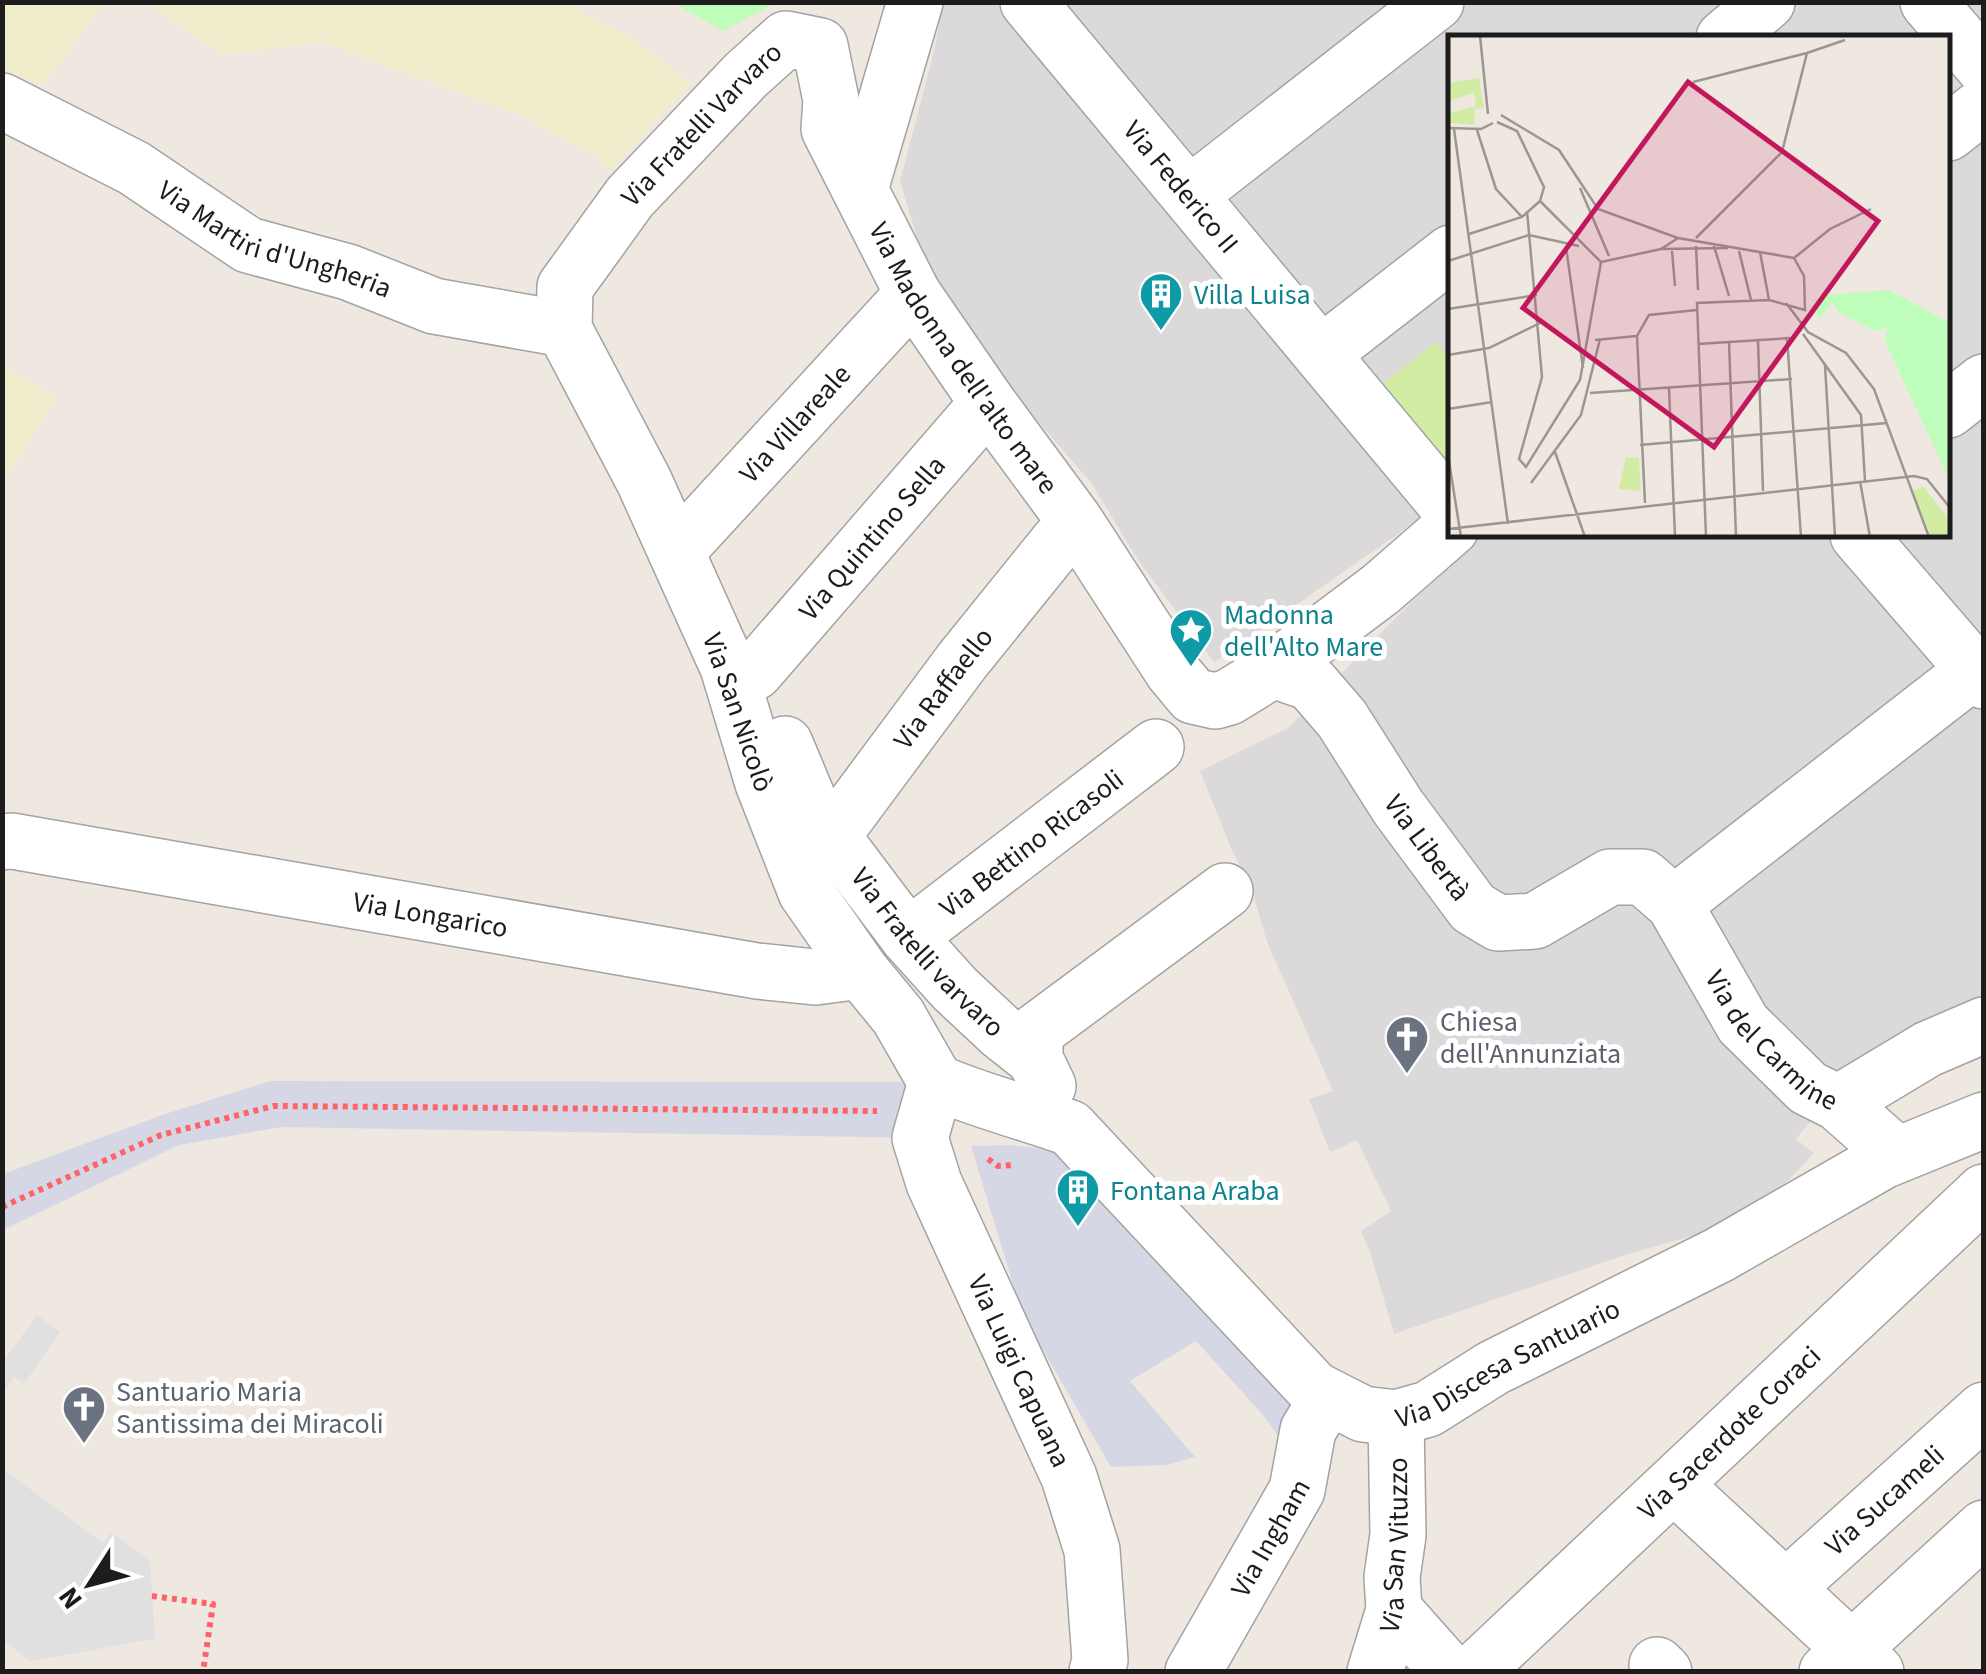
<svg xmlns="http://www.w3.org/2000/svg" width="1986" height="1674" font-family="'Source Sans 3',sans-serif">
<rect width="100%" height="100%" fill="#efe8e1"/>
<path fill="#dbd9d9" d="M943 3H1983V85L1949 112 1948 38H1451V497L1214 662 1138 560 1092 484 1020 400 928 274 900 181 933 56Z
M1983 136V1002L1850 1074 1796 1139 1814 1153 1752 1219 1628 1254 1394 1334 1371 1255 1361 1231 1391 1211 1357 1140 1330 1152 1309 1099 1333 1091 1267 942 1251 887 1231 848 1200 771 1288 728 1477 535H1948L1949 164Z"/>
<path fill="#efedcb" d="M2 3 3 2 103 3 42 87 3 68Z
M148 3H562L629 35 691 84 611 169 598 157 519 115 322 42 223 55Z
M3 366 57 398 3 482Z"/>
<path fill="#d2eda3" d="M1436 342 1451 361V487L1375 390Z"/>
<path fill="#befdba" d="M674 3H776L723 31Z"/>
<path fill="#e0e0e0" d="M37 1315 60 1332 24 1384 14 1377 3 1392V1362Z
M3 1469 103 1543 111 1532 150 1561 155 1639 30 1661 3 1640Z"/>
<path fill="#d5d8e4" d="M270 1081 936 1082 920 1138 281 1127 179 1145 3 1230V1174L162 1115Z
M1009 1145 1055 1150 1308 1405 1291 1454 1263 1415 1196 1341 1130 1381 1195 1457 1166 1465 1111 1467 1022 1314 971 1146Z"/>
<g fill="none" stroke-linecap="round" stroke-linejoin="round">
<g stroke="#a3a3a3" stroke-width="58">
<g id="minor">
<path id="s1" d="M1028 2 1451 510"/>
<path d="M1928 2 1984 67"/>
<path d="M1724 38 1767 2"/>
<path id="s2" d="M2 101 134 168 248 245 348 272 434 306 564 329"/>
<path d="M1948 133 1984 105"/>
<path d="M861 186 915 2"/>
<path d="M1190 194 1436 2"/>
<path d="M1321 354 1451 253"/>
<path d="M1948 410 1984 382"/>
<path d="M1858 535 1984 681"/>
<path id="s3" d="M676 552 913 294"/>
<path id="s4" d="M1273 670 1311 683 1342 719 1398 807 1473 908 1498 923 1535 921 1610 877H1643L1674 904 1743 1024 1808 1088 1838 1103 1897 1155"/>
<path id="s5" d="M755 672 988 403"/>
<path id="s6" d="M785 744 813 811 908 937 955 989 1001 1032 1035 1059"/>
<path id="s7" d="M832 836 962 661 1058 542"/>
<path id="s8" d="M2 842 12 841 757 971 815 977 861 971"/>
<path d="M1674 904 1984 663"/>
<path id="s9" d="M908 937 1156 747"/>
<path id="s10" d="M936 1082 898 1016 861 971 806 892 763 783 728 667 644 481 564 329 565 287 630 197 746 75 786 39 820 46 831 100 829 129 913 294 988 403 1075 521 1173 672 1193 696 1215 701 1229 697 1273 670 1381 589 1451 528"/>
<path id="s11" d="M936 1082C980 1101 1025 1112 1070 1128L1314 1389 1363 1414 1396 1418 1428 1409 1493 1368 1719 1255 1883 1161 1984 1120"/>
<path id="s12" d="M936 1082 920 1138 934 1183 1069 1477 1092 1550 1100 1660 1097 1672"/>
<path d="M1048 1086 1035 1059V1032L1225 891"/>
<path d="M1838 1103 1928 1049 1984 1025"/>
<path d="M1674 1485 1876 1672"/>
<path id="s13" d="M1786 1588 1984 1410"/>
<path d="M1394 1610 1449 1672"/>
<path d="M1657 1665 1664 1672"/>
<path id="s14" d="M1193 1672 1297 1490 1308 1430 1327 1399"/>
<path id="s15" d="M1375 1672 1394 1610 1392 1577 1398 1535 1396 1418"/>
<path id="s16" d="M1474 1672 1984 1192"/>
<path d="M1827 1672 1984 1528"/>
</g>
</g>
<path stroke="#ff6269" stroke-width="6" stroke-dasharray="5 5" stroke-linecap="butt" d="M988 1159 998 1166 1013 1165
M2 1207 161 1135 273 1106 877 1111
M152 1596 213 1604 203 1672"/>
<use href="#minor" stroke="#fff" stroke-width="55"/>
</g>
<defs>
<g id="building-pin" transform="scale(2.25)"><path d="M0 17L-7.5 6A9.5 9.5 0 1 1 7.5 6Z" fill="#0f9aa8" stroke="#fff"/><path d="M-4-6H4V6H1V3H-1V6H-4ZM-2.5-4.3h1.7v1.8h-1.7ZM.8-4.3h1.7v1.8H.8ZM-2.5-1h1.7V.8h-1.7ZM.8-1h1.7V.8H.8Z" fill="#fff"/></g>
<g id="sight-pin" transform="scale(2.25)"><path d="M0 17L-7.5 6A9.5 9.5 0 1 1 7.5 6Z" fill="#0f9aa8" stroke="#fff"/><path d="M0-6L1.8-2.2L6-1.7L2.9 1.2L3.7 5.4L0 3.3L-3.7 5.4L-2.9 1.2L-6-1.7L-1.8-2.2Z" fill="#fff"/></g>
<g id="church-pin" transform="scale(2.25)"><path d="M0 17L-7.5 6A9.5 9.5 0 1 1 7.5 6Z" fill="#6b7280" stroke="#fff"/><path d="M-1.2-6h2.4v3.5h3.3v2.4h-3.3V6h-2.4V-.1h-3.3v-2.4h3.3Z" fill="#fff"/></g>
</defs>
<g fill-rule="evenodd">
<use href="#building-pin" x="1161" y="294"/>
<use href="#sight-pin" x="1191" y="630"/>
<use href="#church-pin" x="1407" y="1037"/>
<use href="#building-pin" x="1078" y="1190"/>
<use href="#church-pin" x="84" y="1407"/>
</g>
<g text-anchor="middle" stroke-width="10" stroke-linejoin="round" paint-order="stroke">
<g font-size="28" fill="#1c1c1c" stroke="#fff">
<text dy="10" stroke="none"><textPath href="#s10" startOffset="1100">Via Fratelli Varvaro</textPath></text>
<text dy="10" stroke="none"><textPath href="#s1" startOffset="240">Via Federico II</textPath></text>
<text dy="10" stroke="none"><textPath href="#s2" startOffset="308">Via Martiri d'Ungheria</textPath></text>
<text dy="10" stroke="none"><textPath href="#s10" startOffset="1605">Via Madonna dell'alto mare</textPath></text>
<text dy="10" stroke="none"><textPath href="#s3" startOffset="175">Via Villareale</textPath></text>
<text dy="10" stroke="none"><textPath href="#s5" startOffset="178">Via Quintino Sella</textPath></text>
<text dy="10" stroke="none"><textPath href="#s7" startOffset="185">Via Raffaello</textPath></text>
<text transform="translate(739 712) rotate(71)" y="10">Via San Nicolò</text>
<text dy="10" stroke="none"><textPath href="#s9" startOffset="155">Via Bettino Ricasoli</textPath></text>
<text dy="10" stroke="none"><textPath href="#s4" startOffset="242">Via Libertà</textPath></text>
<text dy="10" stroke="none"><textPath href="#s8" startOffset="435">Via Longarico</textPath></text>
<text dy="10" stroke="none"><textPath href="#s6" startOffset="255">Via Fratelli varvaro</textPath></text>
<text dy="10" stroke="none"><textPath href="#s4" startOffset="715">Via del Carmine</textPath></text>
<text dy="10" stroke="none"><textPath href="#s11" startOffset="712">Via Discesa Santuario</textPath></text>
<text dy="10" stroke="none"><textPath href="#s12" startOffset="312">Via Luigi Capuana</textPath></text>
<text dy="10" stroke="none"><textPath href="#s16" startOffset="350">Via Sacerdote Coraci</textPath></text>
<text dy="10" stroke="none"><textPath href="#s13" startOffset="132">Via Sucameli</textPath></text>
<text dy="10" stroke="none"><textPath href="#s14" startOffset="155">Via Ingham</textPath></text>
<text dy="10" stroke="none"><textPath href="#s15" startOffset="130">Via San Vituzzo</textPath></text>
</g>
<g font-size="28" fill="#0d838f" stroke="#fff" text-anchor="start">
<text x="1194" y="304">Villa Luisa</text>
<text x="1224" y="624">Madonna<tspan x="1224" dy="32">dell'Alto Mare</tspan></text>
<text x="1110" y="1200">Fontana Araba</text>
</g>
<g font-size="28" fill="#5b616d" stroke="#fff" text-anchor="start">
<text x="1440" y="1031">Chiesa<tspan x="1440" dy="32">dell'Annunziata</tspan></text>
<text x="116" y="1401">Santuario Maria<tspan x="116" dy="32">Santissima dei Miracoli</tspan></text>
</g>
</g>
<g transform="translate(1448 35)">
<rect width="502" height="502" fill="#efe8e1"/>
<path d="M31 43 36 73 27 74 26 90 0 88V78L28 71 26 58 0 66V48ZM178 422 191 423 193 456 171 454ZM475 451 502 486V502H483L464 456Z" fill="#d2eda3"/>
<path d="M441 255 502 288V446L437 306 439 293 428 296 391 278 384 267 372 283 365 276 367 265 378 260Z" fill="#befdba"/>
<path fill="none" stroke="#9b9692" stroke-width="2.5" d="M32 1 40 79M359 18 397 5M245 47 359 18 334 117 248 203M53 80 111 115 150 174 230 203M0 93 33 94 45 88M6 94 60 489M29 95 48 154 74 182M132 153 161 221M92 166 153 227M79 176 94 342 71 424 78 432 132 345 153 227 213 214 230 203M21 199 74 182 92 166 96 152 69 96 49 87M230 203 346 223M248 211 250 255M266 211 281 261M118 212 135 333M213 214 280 213M224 216 227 251M291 216 303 265M312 217 321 265M346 223 382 194 423 174M0 226 81 200 131 211M338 268 360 297 398 318 426 354 481 502M0 274 89 260M355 299 413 380 417 446M189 301 197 468M189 301 201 280 249 275M339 303 353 502M147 305 189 301M310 305 315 456M281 307 288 502M250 309 342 303M0 320 41 313 92 288M377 330 387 502M221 353 227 502M142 358 344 344M0 374 44 367M192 410 439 388M107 417 137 502M0 420 13 502M412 446 422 502M83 448 133 380 152 304M0 494 466 441 479 444 503 474M258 502 249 268 321 265 357 275 356 241 346 223"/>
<path fill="#c2185b" fill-opacity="0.15" stroke="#c2185b" stroke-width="5" d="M240 47 430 186 266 412 75 273Z"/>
<rect width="502" height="502" fill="none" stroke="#1c1c1c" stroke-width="5"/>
</g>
<rect width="1986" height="1674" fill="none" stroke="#1c1c1c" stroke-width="10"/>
<g transform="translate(90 1584) rotate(234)" stroke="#ffffff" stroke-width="8" paint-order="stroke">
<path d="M0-8L18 38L0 25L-18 38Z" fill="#1c1c1c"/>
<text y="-15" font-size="28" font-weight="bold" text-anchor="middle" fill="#1c1c1c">N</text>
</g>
</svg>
